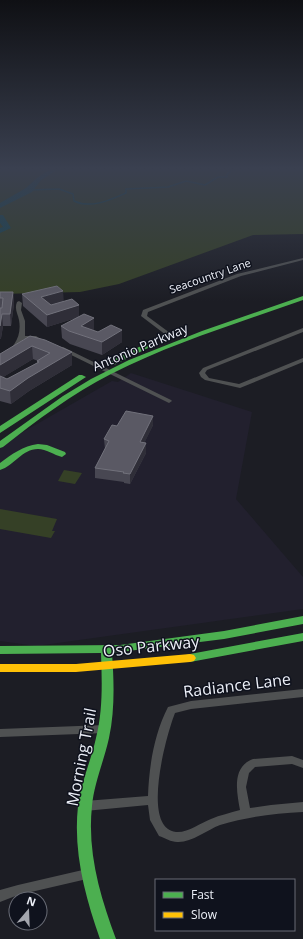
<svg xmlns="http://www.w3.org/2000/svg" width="303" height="939" font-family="'Open Sans',sans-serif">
<rect width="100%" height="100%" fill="#1c1d24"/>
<path fill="#22202e" d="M131 373 252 412 236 499 303 577V609L36 646 0 641V447L9 440 112 381 118 382Z"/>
<path fill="#354026" d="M0 170H303V234L253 235 119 284 80 292 0 294Z
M64 470 82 473 75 484 58 481Z
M0 509 57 519 52 531H55L51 538 0 529Z"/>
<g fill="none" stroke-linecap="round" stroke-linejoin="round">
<path stroke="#174653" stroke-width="1.5" d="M29 190 59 189 73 194 74 201C91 209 110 200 126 193V189L168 187 186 181 205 185 218 177H227V174L232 170"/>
<path fill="#174653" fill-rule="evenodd" d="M49 170H57L41 180 32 192 0 208V203L26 188 37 178Z
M0 215H3L11 228 0 233V228L3 227 0 223Z"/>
<path fill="#4f5152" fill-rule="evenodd" d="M303 258V260L241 276 148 312 147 316 174 336V338H170L141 316 143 310 237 274Z
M19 301 22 303 21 310 25 321V336H36L39 338 36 340 24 339C19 349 10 357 0 361V357C14 348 22 337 19 320 18 314 14 309 17 302Z
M303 328V332L207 370 205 373 209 378 239 384 303 358V362L240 388 205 380 201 377 199 373 203 368Z
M63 347 171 400 172 401 169 403 167 402 61 350V348Z
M303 689V697L191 709 175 713C167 733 140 828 176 832 188 833 200 823 211 819 220 815 230 813 240 810 237 793 231 767 253 759L292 756 303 760V768L292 764 255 767 249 773 246 787 250 808 271 805 303 802V812C275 813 247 817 220 825 207 830 191 843 177 842 171 842 165 838 159 836L150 820 148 805 85 811 81 809 80 806 81 803 85 801 148 796C149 767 154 734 168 707L191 701Z
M105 725 108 726 110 729 108 732 105 733 0 737V729Z
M87 869 91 870 93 874 91 878 87 879 18 895 0 902V890L18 885Z"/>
<path fill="#4caf50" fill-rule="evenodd" d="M303 296V300C238 323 172 343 111 374 72 394 37 420 3 447L0 448V441L63 396 91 379 129 360 202 331Z
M143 345H146L150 347 114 365H108L107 363Z
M79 375H82L86 377 0 433V426Z
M38 444 47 445 65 452 66 454 62 457C54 455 46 449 38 449 22 449 14 466 0 470V463C12 454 23 446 38 444Z
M303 616V624L224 639 112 653C114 681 115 710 109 738 104 761 94 783 92 806 87 852 100 896 116 939H100C85 896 73 852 78 806 81 782 91 761 96 738 103 710 102 682 101 653L0 654V646L120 645 224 631Z
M303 633V641L190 662 186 661 184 658 186 655 190 654Z"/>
<path fill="#ffc107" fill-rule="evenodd" d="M190 654 194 655 196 658 194 661 190 662 76 672H0V664H76Z"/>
</g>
<path fill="#484752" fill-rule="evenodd" d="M0 292H13L14 304 11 326H3L1 338 0 339Z
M22 294 79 305V317L47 327 23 306Z
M94 318V331L122 342 102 355 70 344 62 338 61 326Z
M30 336 72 365 29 391 11 404 0 401V354ZM33 359 38 361H37V363L7 379 3 377Z
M153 416V425L144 443H146V453L130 484 124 483V482L95 478V468L105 449 104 439 117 426Z"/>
<path fill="#2f2e38" d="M63 291 64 303 42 309 41 297Z
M13 292 14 304 11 326 10 314Z
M79 305V317L47 327V315Z
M2 314 3 326 1 338 0 339V326Z
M94 318V331L81 326Z
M122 330V342L102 355V342Z
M32 346 33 359 0 379V365Z
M72 352V365L29 391 11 404 10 391 28 378Z
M153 416V425L140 452V442Z
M146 443V453L130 484V474Z"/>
<path fill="#5a5964" stroke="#71717b" d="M57 286 63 291 41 297 51 305 72 299 79 305 47 315 22 294Z
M0 292H13L10 314H2L0 326V308H2L3 298H0Z
M84 314 94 318 81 326 98 332 111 325 122 330 102 342 69 331 61 326Z
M30 336 45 340 72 352 28 378 10 391 0 388V376L7 379 39 362 37 361 50 353 32 346 0 365V354Z
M126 411 153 416 140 442 146 443 130 474 123 473 124 472 95 468 109 441 104 439 112 425 117 426Z"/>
<linearGradient id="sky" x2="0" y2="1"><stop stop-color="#0f1014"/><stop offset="0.56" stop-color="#3a4050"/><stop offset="1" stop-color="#3a4050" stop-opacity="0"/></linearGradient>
<rect width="303" height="301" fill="url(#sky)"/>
<g text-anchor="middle" stroke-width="3" stroke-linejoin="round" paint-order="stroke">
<g font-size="11" fill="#edf0f8" stroke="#0f121d">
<text transform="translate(210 276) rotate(-19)" y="4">Seacountry Lane</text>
</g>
<g font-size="13" fill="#edf0f8" stroke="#0f121d">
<text transform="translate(140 347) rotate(-23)" y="5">Antonio Parkway</text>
</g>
<g font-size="16" fill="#edf0f8" stroke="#0f121d">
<text transform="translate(151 646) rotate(-6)" y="6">Oso Parkway</text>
<text transform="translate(237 685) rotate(-7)" y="6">Radiance Lane</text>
<text transform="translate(81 757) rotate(-79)" y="6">Morning Trail</text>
</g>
</g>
<rect x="155" y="879" width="140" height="52" fill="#0f121d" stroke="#686b75"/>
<rect x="163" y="892" width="20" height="6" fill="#4caf50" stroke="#686b75"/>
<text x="191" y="899" font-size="12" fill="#edf0f8">Fast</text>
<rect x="163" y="912" width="20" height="6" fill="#ffc107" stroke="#686b75"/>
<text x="191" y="919" font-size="12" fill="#edf0f8">Slow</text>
<g transform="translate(28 911) rotate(19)"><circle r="19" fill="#0f121d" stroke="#686b75"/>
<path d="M0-3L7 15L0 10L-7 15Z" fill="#a4a6ae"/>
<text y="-6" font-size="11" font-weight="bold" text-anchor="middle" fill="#edf0f8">N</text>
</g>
</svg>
